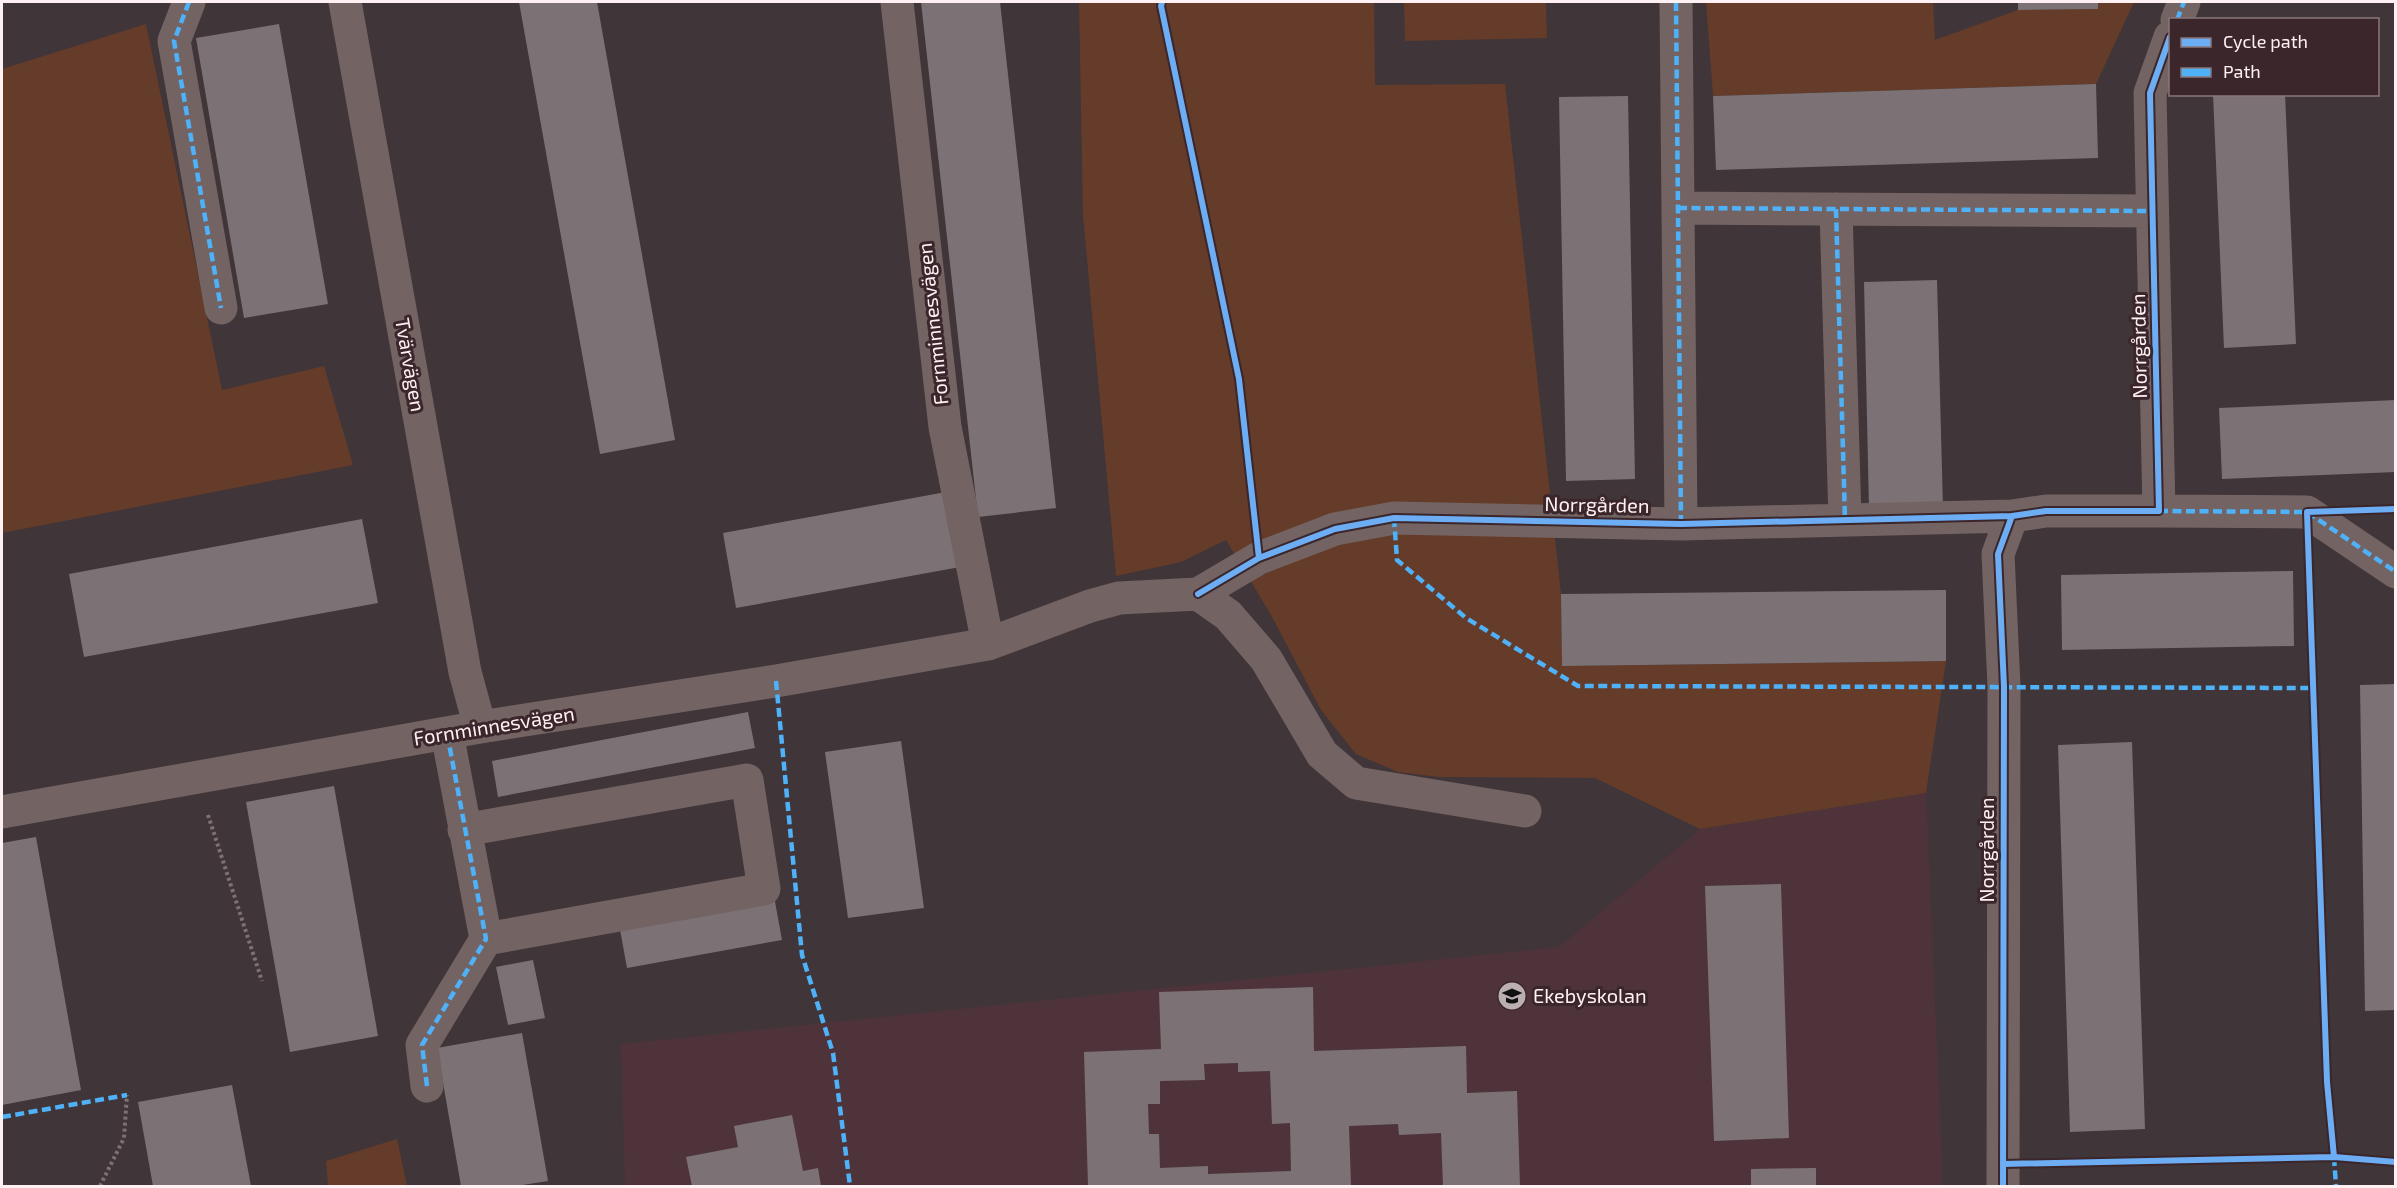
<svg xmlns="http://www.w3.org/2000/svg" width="2397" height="1188" font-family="'Exo 2',sans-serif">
<rect width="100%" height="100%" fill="#403538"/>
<path fill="#4e343a" d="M1926 793 1943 1186H625L621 1044 1559 947 1700 829Z"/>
<path fill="#653c29" d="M1079 2H1374L1375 85 1505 84 1561 594 1562 666 1946 661 1926 793 1700 829 1595 778 1439 777 1398 772 1356 754 1321 710 1271 615 1226 540 1181 562 1116 576 1083 215Z
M1404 2H1546L1547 38 1405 41Z
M1706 2H1933L1935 40 2018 10 2098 9V2H2134L2096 84 1713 96Z
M146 24 222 390 324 366 353 465 2 533V69Z
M397 1139 407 1186H328L326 1161Z"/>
<path fill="#7c7276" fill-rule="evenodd" d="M519 2H597L675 440 600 454Z
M921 2H1000L1056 508 978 517Z
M2018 2H2098V9L2018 10Z
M279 24 328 304 244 318 196 38Z
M2096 84 2098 158 1716 170 1713 96Z
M2213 94H2285L2296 344 2224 348Z
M1628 96 1635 479 1566 481 1559 97Z
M1937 280 1943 509 1869 510 1864 282Z
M2396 400V472L2222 479 2219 408Z
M946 492 960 567 736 608 723 533Z
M362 519 378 603 84 657 69 574Z
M2293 571 2294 646 2062 650 2061 575Z
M1946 590V661L1562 666 1561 594Z
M2396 684V1010L2365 1011 2360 685Z
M748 712 755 748 498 797 492 761Z
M901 741 924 908 848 918 825 752Z
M2132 742 2145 1129 2070 1132 2058 745Z
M334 786 378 1036 290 1052 246 802Z
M36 837 81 1090 2 1105V843Z
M1781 884 1789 1138 1714 1141 1705 886Z
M774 896 782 940 627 968 619 924Z
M533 960 545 1018 508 1025 496 967Z
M1313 987 1314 1051 1466 1046 1467 1093 1517 1091 1520 1186H1443L1441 1133 1399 1135 1398 1124 1349 1126 1351 1186H1088L1084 1052 1161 1049 1159 992ZM1238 1063V1072L1270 1071 1272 1124 1290 1123 1291 1171 1208 1174V1166L1160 1168 1159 1134H1149L1148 1104H1160V1081L1205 1080 1204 1064Z
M522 1033 548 1181 516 1186H461L437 1048Z
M232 1085 251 1186H153L138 1102Z
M792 1115 803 1171 818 1168 821 1186H692L686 1157 738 1147 734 1126Z
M1816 1168V1186H1751V1169Z"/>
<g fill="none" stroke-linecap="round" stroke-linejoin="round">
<path stroke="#7d7172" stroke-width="4" stroke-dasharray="3 3" stroke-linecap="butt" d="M208 815 262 981
M100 1186 124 1138 127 1095"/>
<path stroke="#736463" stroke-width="33" d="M189 2 174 41 221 308
M345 2 465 672 480 727
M897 2 945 427 988 644
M1676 2 1681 524
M2177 20 2184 2
M1678 208 2152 211
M1836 209 1845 520
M2159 511 2307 512 2396 572
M1198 594 1259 558 1335 529 1394 518 1681 524 2012 516
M2 812 480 727 776 681 988 644 1090 606 1119 598 1198 594 1228 615 1266 659 1322 754 1356 783 1525 811
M464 830 747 780 764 889 486 939
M427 1086 422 1045 486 939 447 733
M2003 1186 2004 687 1998 554 2012 516 2046 511H2159L2150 93 2170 37"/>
<path stroke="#4fb1f8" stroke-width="4.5" stroke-dasharray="9 4.5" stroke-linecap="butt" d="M189 2 174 41 221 308
M1676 2 1681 524
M2177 20 2184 2
M1678 208 2152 211
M1836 209 1845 520
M2159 511 2307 512 2396 572
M1394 518 1397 560 1466 618 1578 686 2313 688
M776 681 802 955 833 1053 850 1186
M427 1086 422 1045 486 939 447 733
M2 1117 127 1095
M2334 1157 2336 1186"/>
<g stroke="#3b262b" stroke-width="10">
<path id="cycleway" d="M1162 2 1161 6 1239 379 1259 558
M1198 594 1259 558 1335 529 1394 518 1681 524 2012 516
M2334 1157 2327 1082 2307 512 2396 509
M2003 1164 2334 1157 2396 1162
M2003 1186 2004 687 1998 554 2012 516 2046 511H2159L2150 93 2170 37"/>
</g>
<use href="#cycleway" stroke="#6dadf4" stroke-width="6"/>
</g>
<defs>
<g id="school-disc" transform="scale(1.5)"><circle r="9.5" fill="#bcafb2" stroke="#3b262b"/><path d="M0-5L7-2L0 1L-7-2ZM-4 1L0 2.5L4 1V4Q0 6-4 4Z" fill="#111"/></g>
</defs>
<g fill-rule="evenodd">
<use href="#school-disc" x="1512" y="996"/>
</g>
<g text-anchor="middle" stroke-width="6" stroke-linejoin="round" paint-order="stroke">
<g font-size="20" fill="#fef0f3" stroke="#3b262b">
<text transform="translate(933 324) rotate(-96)" y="7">Fornminnesvägen</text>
<text transform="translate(2139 346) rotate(-91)" y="7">Norrgården</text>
<text transform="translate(410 365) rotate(80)" y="7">Tvärvägen</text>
<text transform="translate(1597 505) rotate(1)" y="7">Norrgården</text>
<text transform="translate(494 726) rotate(-9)" y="7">Fornminnesvägen</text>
<text transform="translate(1987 850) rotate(-90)" y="7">Norrgården</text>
</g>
<g font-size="20" fill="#fef0f3" stroke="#3b262b" text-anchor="start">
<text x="1533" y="1003">Ekebyskolan</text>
</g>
</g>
<rect width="2397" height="1188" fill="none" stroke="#fef0f3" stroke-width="6"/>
<rect x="2169" y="18" width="210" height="78" fill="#3b262b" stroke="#89777b" stroke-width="1.5"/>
<rect x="2181" y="38" width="30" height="9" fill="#6dadf4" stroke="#89777b" stroke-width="1.5"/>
<text x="2223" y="48" font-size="18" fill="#fef0f3">Cycle path</text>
<rect x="2181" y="68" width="30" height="9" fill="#4fb1f8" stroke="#89777b" stroke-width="1.5"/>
<text x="2223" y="78" font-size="18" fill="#fef0f3">Path</text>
</svg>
